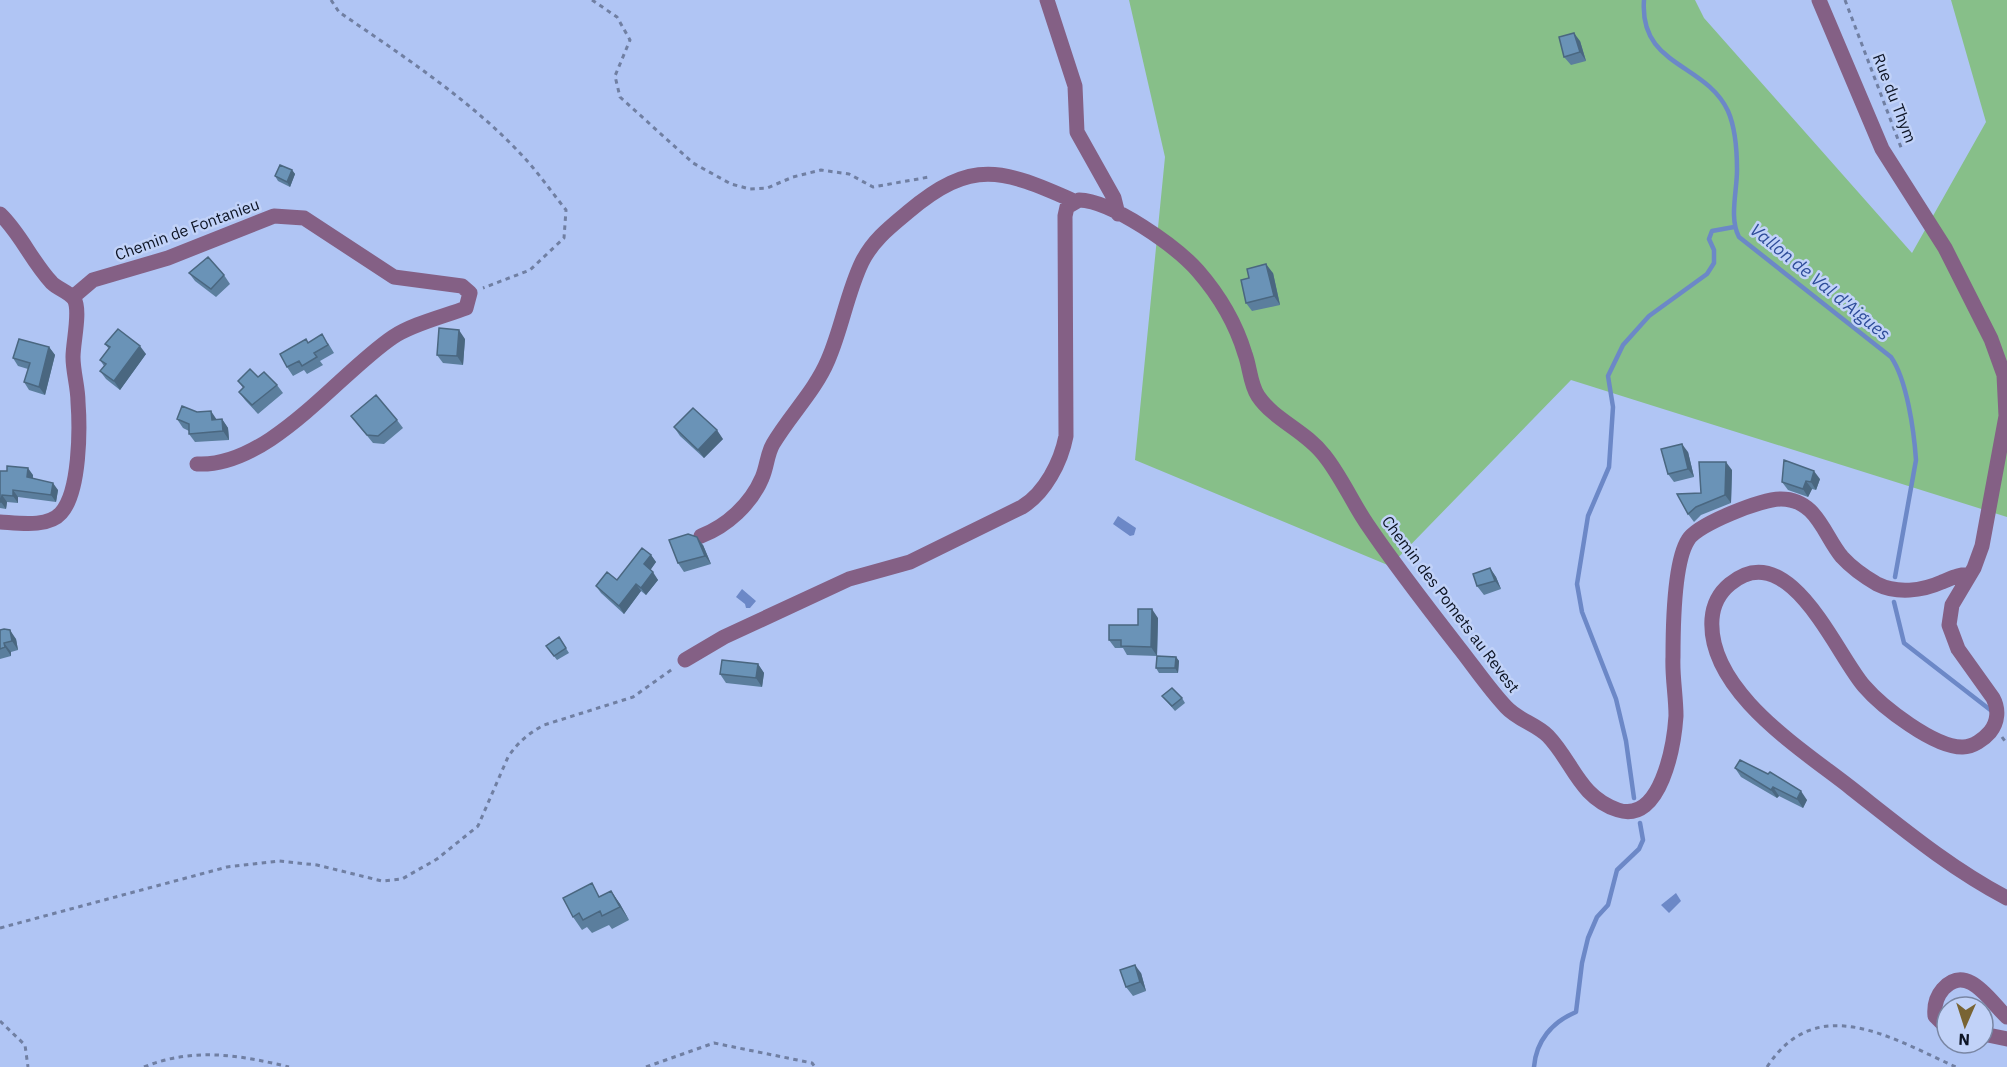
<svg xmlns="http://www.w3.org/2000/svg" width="2007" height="1067" font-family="'IBM Plex Sans',sans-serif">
<rect width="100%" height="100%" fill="#b0c5f4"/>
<path fill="#87bf89" d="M1129 0H1695L1704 18 1912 253 1986 122 1951 0H2007V517L1571 380 1390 566 1135 460 1165 157Z"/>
<path fill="#6c88c7" d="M1118 516 1136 528 1134 535 1130 536 1113 524Z
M742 589 756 601 750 608H746L745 604 736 597Z
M1676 893 1681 901 1669 913 1661 905Z"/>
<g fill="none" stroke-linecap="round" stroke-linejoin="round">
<path stroke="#6c88c7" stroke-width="4.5" d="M1644 0C1639 67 1705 62 1728 111 1735 127 1737 152 1737 170 1737 192 1729 218 1739 237L1891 357C1907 380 1914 431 1916 460L1895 577
M1894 602 1904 643 1993 712
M1634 798 1626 741 1616 699 1582 612 1577 584 1588 516 1609 467 1613 407 1608 376 1623 345 1649 316 1707 274 1714 263V250L1709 239 1712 231 1734 227
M1534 1067C1536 1041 1552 1022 1576 1012L1582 963 1588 938 1597 917 1608 905 1617 870 1639 849 1643 840 1640 823"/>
<path stroke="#707fa2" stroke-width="3" stroke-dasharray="4.5 4.5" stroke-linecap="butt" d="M331 0 339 12C403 56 478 105 529 163 542 178 554 195 566 210L564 238 530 270 483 288
M592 0 617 17 630 40 615 76 620 97 693 163 731 184 750 189 767 188 793 177 821 170 849 174 873 187 929 177
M1845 0 1902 150
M2002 737 2007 744
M0 928 227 867 279 861 317 865 382 881 402 879 437 859 478 826 508 757C518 742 529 733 544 725L633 697 674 668
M0 1021 25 1045 28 1067
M144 1067C193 1047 240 1055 289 1067
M646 1067 714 1043 812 1063 815 1067
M1767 1067C1817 990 1893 1039 1956 1067"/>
<path stroke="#846085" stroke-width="15" d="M1047 0 1075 86 1077 132 1114 198 1118 214
M1819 0 1882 149 1945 248 1991 339 2004 375 2006 416 1982 546 1974 568 1952 605 1949 625 1958 649 1993 698C1999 709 1998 722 1990 732 1984 739 1973 747 1963 747 1935 748 1882 707 1864 686 1836 654 1789 535 1730 584 1719 593 1713 606 1712 619 1707 691 1803 750 1851 788 1902 828 1950 868 2007 898
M0 214C21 234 32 262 52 283 58 289 69 292 74 299 81 310 73 342 73 357 73 372 78 387 78 402 80 429 80 492 61 513 48 528 18 523 0 522
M73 297 93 280 168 258 274 216 304 218 394 277 462 286 470 293 466 308C445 316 412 324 393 337 338 374 269 468 197 464
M701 536C727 526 751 504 762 478 767 467 767 454 773 444 790 415 815 391 828 360 842 328 847 293 862 262 873 240 890 227 908 212 972 158 1002 169 1074 201
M685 660 724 637 849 579 910 562 1022 507C1045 493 1061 462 1066 436L1065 216 1067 207 1079 200C1112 201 1176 246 1198 271 1218 294 1236 324 1245 354 1250 367 1250 384 1258 396 1274 420 1306 431 1324 455 1341 476 1352 502 1367 524 1396 567 1428 608 1460 649 1475 668 1489 689 1506 707 1518 720 1536 724 1548 736 1573 762 1579 797 1618 810 1661 824 1674 745 1676 716 1676 696 1672 676 1673 657 1673 629 1674 562 1688 540 1697 524 1762 499 1781 499 1817 499 1824 536 1842 557 1852 568 1865 577 1877 584 1897 594 1922 591 1942 582 1952 578 1958 574 1970 575
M1947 1028 1935 1016C1934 1006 1936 997 1943 989 1968 962 1991 1003 2007 1017
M1983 1034 2007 1039"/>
</g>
<path fill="#5b7e9d" d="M1580 41 1586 61 1571 65 1564 57Z
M292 170 295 174 290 187 278 181 275 176Z
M189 273 224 275 230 284 216 297 195 281Z
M1273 273 1280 305 1252 311 1246 303Z
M465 339 463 365 443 363 437 355Z
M308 343H328L334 353 320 361 323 365 307 374 304 370 293 376 287 367Z
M105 344 146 354 120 390 106 379 100 371 104 366 100 360 109 349Z
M49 347 55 355 45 395 29 390 24 382 28 369 18 366 13 358Z
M258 377 277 385 283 393 258 414 245 400 239 392 243 388 238 381Z
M351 416 397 420 403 428 384 444 373 443Z
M177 419H222L228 428 229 440 195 442 189 434V431L183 428Z
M674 427 723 439 704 458 680 436Z
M1688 452 1694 477 1674 482 1668 474Z
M1732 470 1731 503 1701 515 1694 522 1688 514 1701 493Z
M0 471 33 475V479L58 490 56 502 18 497V503L7 502 6 509 0 508Z
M1820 479 1816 490 1812 489 1808 497 1788 490 1782 482Z
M703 545 711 564 684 572 678 563Z
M651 555 656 562 650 570 658 580 646 595 641 591 624 614 601 593 596 586 617 580Z
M1490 568 1496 577 1501 589 1484 595 1477 586Z
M1158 618 1157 656 1127 655 1123 648H1115L1109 640 1138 625Z
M0 630 16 639 18 650 11 652V656L0 659Z
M559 637 569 653 557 660 546 646Z
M1176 657 1179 661 1178 673H1159L1156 668Z
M758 664 764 673 762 687 726 683 720 674Z
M1162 696 1182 698 1185 703 1175 711Z
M1735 768 1807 800 1803 808 1779 796 1777 798 1741 777Z
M611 891 620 904 629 920 612 929 609 925 592 933 587 927 582 930 573 917 601 896Z
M1141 973 1146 991 1133 996 1126 987Z"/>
<path fill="#4a6780" d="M1574 33 1580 41 1586 61 1580 52Z
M292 170 295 174 290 187 287 182Z
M1266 264 1273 273 1280 305 1274 296Z
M459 330 465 339 463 365 457 356Z
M140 346 146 354 120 390 114 381Z
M49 347 55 355 45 395 39 387Z
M211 411 217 420H212Z
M222 419 228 428 229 440 223 431Z
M717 430 723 439 704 458 698 450Z
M1682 444 1688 452 1694 477 1688 469Z
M1726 462 1732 470 1731 503 1725 495Z
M28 468 33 475 32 484 27 477Z
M1814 471 1820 479 1816 490 1811 482Z
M1806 481 1812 489 1808 497 1803 489Z
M53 483 58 490 56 502 51 495Z
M13 490 18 497V503L13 496Z
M2 495 7 502 6 509 1 502Z
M697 537 703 545 711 564 705 556Z
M651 555 656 562 649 572 644 564Z
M1490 568 1496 577 1501 589 1495 581Z
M653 572 658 580 646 595 641 588Z
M636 584 641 591 624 614 619 606Z
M1152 609 1158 618 1157 656 1151 647Z
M10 630 16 639 18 650 12 641Z
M4 643 11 652V656L5 647Z
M1176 657 1179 661 1178 673 1175 668Z
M758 664 764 673 762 687 756 678Z
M1773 787 1779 796 1777 798 1771 790Z
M1801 791 1807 800 1803 808 1797 799Z
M611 891 620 904 629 920 620 907Z
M1135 965 1141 973 1146 991 1140 982Z"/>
<path fill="#6a93b7" stroke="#4a6780" stroke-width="1.5" d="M1574 33 1580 52 1564 57 1559 37Z
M280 165 292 170 287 182 275 176Z
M208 257 224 275 211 289 189 273Z
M1266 264 1274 296 1246 303 1241 280 1249 278 1247 269Z
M439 328 459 330 457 356 437 355Z
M118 329 140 346 114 381 100 371 106 364 100 360 110 347 105 344Z
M322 334 328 345 314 353 317 357 302 366 299 361 287 367 280 354 306 339 308 343Z
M19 339 49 347 39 387 24 382 30 363 13 358Z
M250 369 258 377 264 372 277 385 252 405 239 392 244 387 238 381Z
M376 395 397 420 378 436 367 435 351 416Z
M182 406 197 412 211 411 212 420 222 419 223 431 189 434V424L177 419Z
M693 408 717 430 698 450 674 427Z
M1682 444 1688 469 1668 474 1661 449Z
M1784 460 1814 471 1811 482 1806 481 1803 489 1782 482Z
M1699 462H1726L1725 495 1696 507 1688 514 1677 494 1701 493Z
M7 466 28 468 27 477 53 483 51 495 13 490V496L2 495 1 502H0V471H7Z
M688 534 697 537 705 556 678 563 669 540Z
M642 548 651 555 644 564 653 572 641 588 636 584 619 606 596 586 607 572 617 580Z
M1490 568 1495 581 1477 586 1473 574Z
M1138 609H1152L1151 647 1121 646V640H1109V625H1138Z
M4 629 10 630 12 641 4 643 5 647 0 649V630Z
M559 637 566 648 554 656 546 646Z
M1157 656 1176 657 1175 668H1156Z
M722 660 758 664 756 678 720 674Z
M1172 688 1182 698 1172 706 1162 696Z
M1740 760 1768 774 1770 772 1801 791 1797 799 1773 787 1771 790 1735 768Z
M592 883 599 897 611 891 620 907 602 916 600 911 583 920 579 913 573 917 563 898Z
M1135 965 1140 982 1126 987 1120 970Z"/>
<g text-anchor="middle" stroke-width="5" stroke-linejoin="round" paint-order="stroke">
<g font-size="16" fill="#0d1424" stroke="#c1d2f8">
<text transform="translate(1895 98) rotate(69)" y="6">Rue du Thym</text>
<text transform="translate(187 229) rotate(-20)" y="6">Chemin de Fontanieu</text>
<text transform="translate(1451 604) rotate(53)" y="6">Chemin des Pomets au Revest</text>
</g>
<g font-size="18" font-style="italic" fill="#2f4d9a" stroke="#c1d2f8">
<text transform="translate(1820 282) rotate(39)" y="6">Vallon de Val d'Aigues</text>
</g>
</g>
<g transform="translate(1965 1025) rotate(183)"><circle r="28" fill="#c1d2f8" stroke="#7986a3" stroke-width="1.5"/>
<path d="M0-4.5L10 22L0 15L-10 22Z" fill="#796433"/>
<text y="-9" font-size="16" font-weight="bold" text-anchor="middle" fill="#0d1424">N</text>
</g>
</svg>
